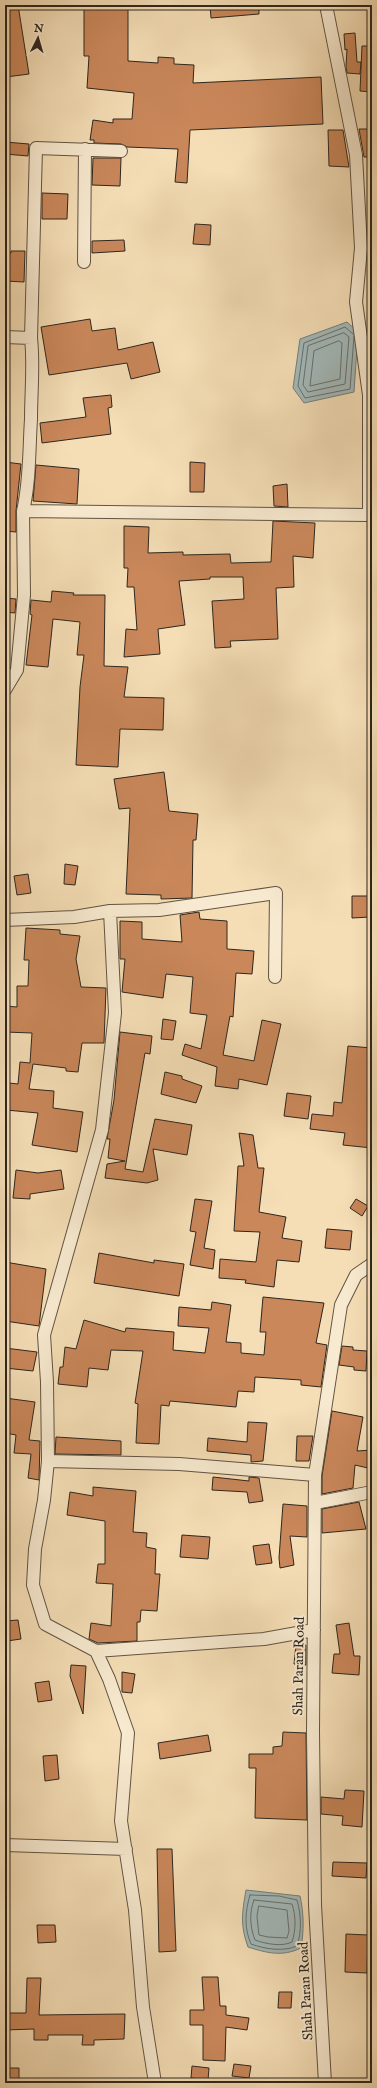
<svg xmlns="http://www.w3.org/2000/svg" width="377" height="2088" font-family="'IM FELL English',serif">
<rect width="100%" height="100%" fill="#f5deb6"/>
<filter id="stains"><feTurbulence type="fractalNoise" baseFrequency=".005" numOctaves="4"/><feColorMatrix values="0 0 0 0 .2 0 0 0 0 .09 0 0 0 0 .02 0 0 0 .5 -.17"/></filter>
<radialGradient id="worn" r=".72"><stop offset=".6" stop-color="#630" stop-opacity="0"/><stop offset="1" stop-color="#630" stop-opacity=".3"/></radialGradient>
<path fill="#a2b9ba" stroke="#747e7b" d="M347 322 358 332 354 392 304 403 293 388 300 339Z
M246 1890 300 1896C304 1914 304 1930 301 1948 282 1957 267 1953 248 1947 240 1925 242 1913 246 1890Z"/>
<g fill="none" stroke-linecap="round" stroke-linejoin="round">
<path stroke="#68706c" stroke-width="1" d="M344 333 349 337 345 384 308 392 303 385 308 346Z
M353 334 345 327 304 343 298 386 305 398 350 389 354 336
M339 341 342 343 340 379 310 386 314 351Z
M250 1895 279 1896 297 1900C301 1914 302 1931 297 1946 283 1952 265 1949 251 1944 244 1928 245 1912 250 1895Z
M254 1900 292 1904C296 1916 296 1930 292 1942 282 1947 266 1944 255 1940 250 1927 249 1913 254 1900Z
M259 1906 287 1910 289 1931 287 1938 268 1937 259 1935 257 1917Z"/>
</g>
<path fill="#c9875a" stroke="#2e261d" d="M6 5H18L29 74 6 77Z
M84 5H128V61L158 63V57L174 58V64L194 65 193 83 321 77 323 124 190 130 187 183 175 182 178 149 127 147 121 144 94 143V140H90L93 120 113 123V119H132L134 93 87 88 89 56H84Z
M210 5H259V14L211 18Z
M355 33 357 62H361L360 74 347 73 346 67 347 49 345 50 344 34Z
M362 46H372V92L360 91Z
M359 129H372V157H364Z
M328 130H343L349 167 329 166Z
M5 142 29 144 28 156 5 154Z
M93 158H121L120 186 92 185Z
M42 193 68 194 67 219H42Z
M195 224 211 225 210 245 193 244Z
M124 240 125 251 92 253V241Z
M11 251H25L24 282 5 281V253H11Z
M90 319 92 331 115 328 118 350 153 342 160 372 131 379 127 363 49 375 41 327Z
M111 395 112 407 108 408 111 434 42 443 40 423 86 417 83 398Z
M5 462 21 464 16 511V532L5 531Z
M190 462 205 463 204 492H190Z
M36 465 79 469 77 504 33 501Z
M287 484 288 507 274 506 273 486Z
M273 521 315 523 313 558 293 556 294 587 276 588 278 639 230 641 231 647 215 648 212 601 244 599 243 577H210V579L179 581 185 625 158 629 160 654 124 657 126 629 137 630 134 587H127L128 568H124V526L149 527 148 553 183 552V555L230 554 231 563 271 562Z
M52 591 74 593 73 595H105L104 666 128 667 124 697 164 698 163 730 120 729 118 767 76 765 80 687 84 655H77L80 622 53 619 48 667 26 665 32 615 30 614 31 600 51 602Z
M5 598 16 599 15 613 5 612Z
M164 772 169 811 198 814 196 840H193L192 898 161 899V895L126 894 130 808 119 809 114 779Z
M65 864 78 866 75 885 64 884Z
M28 874 31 893 17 895 14 876Z
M352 896H370V917L352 918Z
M199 912 200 919 227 921V949L254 951 252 974 236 973 233 1017 230 1016 223 1055 254 1061 262 1020 281 1024 267 1085 239 1079 238 1089 215 1086 217 1067 182 1055 185 1044 201 1049 207 1015 190 1013 193 977 166 974 163 998 122 992 125 959H120V921L142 922V939L182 942 180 915Z
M26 928 60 930V934L80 936 76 959 81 987 106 988 104 1043H82L78 1072 66 1071V1068L33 1064 29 1089 54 1091 53 1108 83 1112 77 1152 32 1145 38 1113 6 1110 9 1083 18 1084 20 1062 30 1063 32 1033 5 1032V1006L17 1007V986H28L29 960H24Z
M163 1019 176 1021 173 1040 161 1039Z
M120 1032 152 1036 150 1054 145 1053 125 1169 143 1172 155 1119 192 1125 187 1155 153 1149 158 1180 147 1183 105 1178 107 1164 125 1161 108 1158 110 1139H107L114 1100Z
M348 1046 372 1048V1148L343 1145 345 1133 310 1129 312 1114 333 1116 334 1102 342 1103Z
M165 1072 182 1076V1079L202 1086 196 1103 161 1094Z
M287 1093 311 1096 308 1119 284 1116Z
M239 1133 253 1135 258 1168H264L259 1212 286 1217 282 1238 302 1241 299 1262 277 1260 274 1287 245 1283 246 1280 219 1278 220 1259 256 1262 260 1232 234 1231 238 1166H244Z
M16 1170 38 1173 61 1170 64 1189 30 1194V1199L13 1198Z
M195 1199 212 1201 204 1248 215 1250 213 1269 190 1265 196 1232 190 1231Z
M356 1199 368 1206 362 1216 350 1208Z
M327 1229 352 1231 350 1250 325 1248Z
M99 1253 154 1263V1260L184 1264 179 1296 94 1283Z
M5 1262 46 1269 39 1326 5 1321Z
M263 1297 324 1303 316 1343 327 1345 321 1387 301 1385V1380L255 1377 254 1392 238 1391 236 1407 170 1401 169 1406 161 1405 159 1444 136 1443 138 1404 135 1403 143 1351 111 1350 108 1370 89 1368 87 1387 58 1384 60 1367H63L65 1347 76 1349 84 1320 125 1332 126 1328 174 1332 173 1350 205 1353 209 1328 178 1326 179 1307 211 1310 212 1302 231 1305 226 1342 241 1343V1353L264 1355 266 1332H260Z
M342 1346 353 1347V1350L367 1351 366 1371 354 1370V1367L339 1365Z
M5 1348 37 1352 33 1371 5 1368Z
M5 1398 35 1402 29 1440 40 1441 39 1480 28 1478 31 1454 14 1453 16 1435 5 1433Z
M332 1411 363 1417 357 1451 372 1450V1469L355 1465 353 1488 322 1494V1476Z
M248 1422 267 1423 263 1461 251 1462V1455L207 1451 208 1438 247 1442Z
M297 1436H313L309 1461H296Z
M56 1437 121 1441V1455L55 1454Z
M213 1477 249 1481V1477L259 1478 263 1501 249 1503 247 1492 212 1490Z
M93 1487 136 1491 133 1532 147 1533 146 1547 156 1549 155 1574H160L157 1611 141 1610 140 1622H137V1641L98 1643 89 1639 91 1623 111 1626 113 1584 96 1583 98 1564H105V1521L67 1515 70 1492 93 1496Z
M359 1502 366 1529 322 1533V1509Z
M283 1504 307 1506V1537L290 1536 294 1565 280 1568 279 1558Z
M182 1535 210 1537 208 1559 180 1557Z
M269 1544 272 1563 256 1565 253 1546Z
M18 1620 21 1639 7 1641 5 1621Z
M349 1623 354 1656H360L359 1675 332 1673 334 1654H340L336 1625Z
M296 1644 306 1645V1665L294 1664Z
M71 1665 86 1666 83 1714 70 1676Z
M122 1672 135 1674 132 1693 122 1692Z
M49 1681 52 1700 38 1702 35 1683Z
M283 1732 306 1733 307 1820 255 1818 256 1768H249V1754H273V1747L282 1746Z
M208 1735 211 1751 160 1759 158 1743Z
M57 1755 59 1779 45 1781 43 1756Z
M345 1790 364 1791 362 1827 342 1825 343 1816 321 1814V1797L344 1799Z
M157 1849H172L176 1951 159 1952Z
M333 1862 367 1863 366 1878 332 1876Z
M37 1925H55L56 1942 38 1943Z
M346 1934 368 1935 367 1973 345 1972Z
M202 1977H218L220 2006H226V2015L249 2018 247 2030 226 2027 225 2061 203 2060V2025H190V2010H204Z
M27 1978H41L39 2015 125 2014 124 2039 94 2040V2045H82L83 2035H48V2040H34V2029L5 2030V2013H26Z
M279 1992H292L291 2008H278Z
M234 2064 251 2066 249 2078 232 2076Z
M192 2066 209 2068 208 2080 191 2078Z
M5 2068H19V2083H5Z"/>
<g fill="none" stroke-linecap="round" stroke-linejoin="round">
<g stroke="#605443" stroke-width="14">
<path id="minor" d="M84 262 85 149
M5 337 31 338C34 365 31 392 31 419 29 449 30 481 23 511L24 595 17 670 5 690
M31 338 36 148 121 151
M23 511 369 515V395L356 302 361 248 356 155 326 5
M5 920 74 917 110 911
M275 977 276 893 159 910 110 911 115 1013 102 1130 44 1335 47 1382 48 1461 179 1464 315 1475
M48 1461 44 1500 35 1549 33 1585 45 1624 96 1651 109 1679 128 1733 121 1821 135 1910 143 2007 155 2083
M315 1503 372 1492
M96 1651 264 1639 314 1630
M5 1845 126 1849
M325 2083 315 1905 313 1731 315 1475 341 1305 356 1275 372 1264"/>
</g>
<use href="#minor" stroke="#f8ead0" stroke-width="12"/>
</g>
<g text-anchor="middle" stroke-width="4" stroke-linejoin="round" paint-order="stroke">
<g font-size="14" fill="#2e261d" stroke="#f8ead0">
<text transform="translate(298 1666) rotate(-89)" y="5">Shah Paran Road</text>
<text transform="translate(305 1991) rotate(-93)" y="5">Shah Paran Road</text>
</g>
</g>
<rect width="377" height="2088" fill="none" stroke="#f5deb6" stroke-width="20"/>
<rect x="6" y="6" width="365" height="2076" fill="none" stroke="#2e261d" stroke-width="2"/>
<rect x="10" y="10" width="357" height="2068" fill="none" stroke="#2e261d"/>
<g transform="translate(38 38) rotate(5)" stroke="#f8ead0" stroke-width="3" paint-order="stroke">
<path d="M0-3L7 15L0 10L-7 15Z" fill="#2e261d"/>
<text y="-6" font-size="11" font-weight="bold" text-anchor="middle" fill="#2e261d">N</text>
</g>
<rect width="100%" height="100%" filter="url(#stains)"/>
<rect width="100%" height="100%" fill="url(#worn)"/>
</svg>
